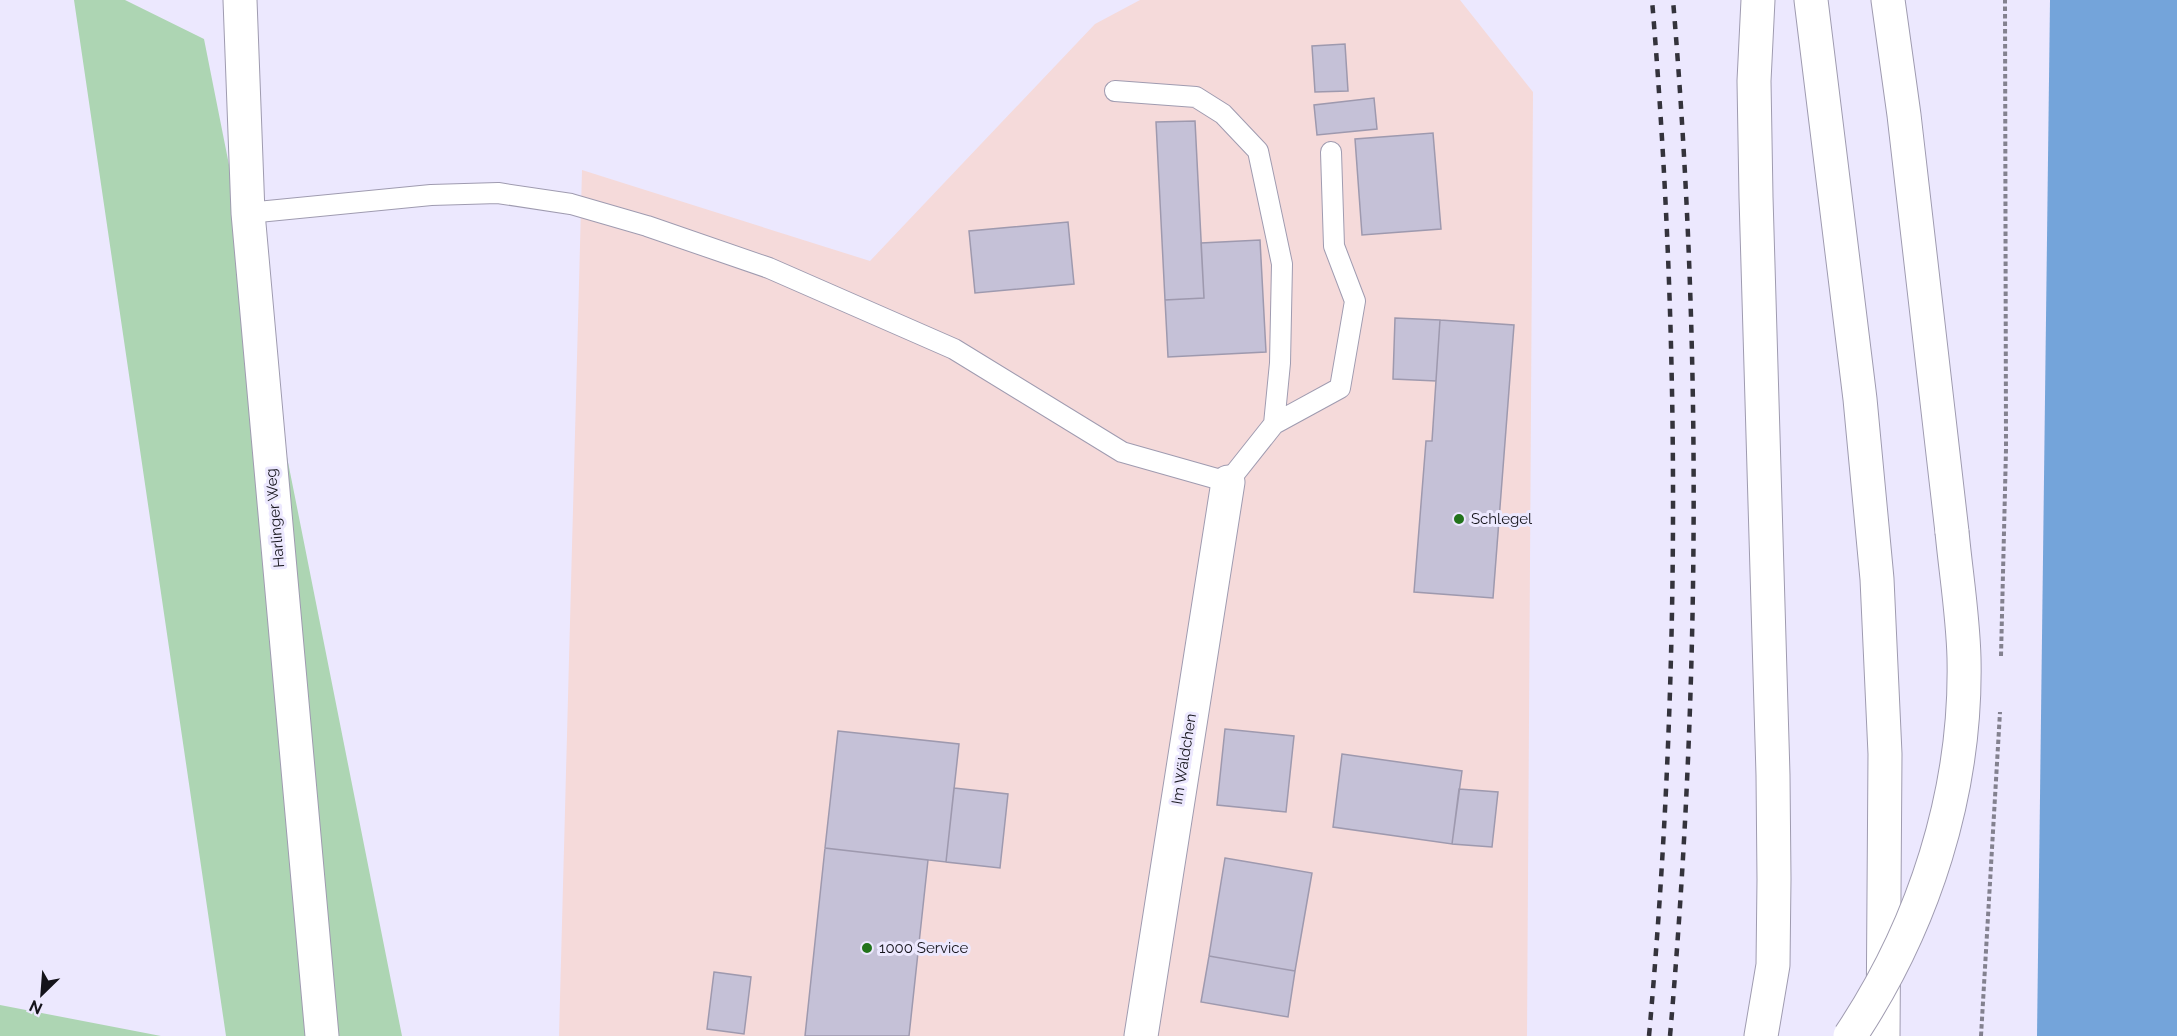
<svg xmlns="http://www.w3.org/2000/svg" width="2177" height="1036" font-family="Raleway,sans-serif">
<rect width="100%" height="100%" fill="#ece8fe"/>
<path fill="#f5dada" d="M1140 0H1460L1533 92 1527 1036H559L582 170 870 261 1095 24Z"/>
<path fill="#add5b3" d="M74 0H125L204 39 402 1036H226Z
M0 1005 161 1036H0Z"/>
<path fill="#74a4da" d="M2050 0H2177V1036H2037Z"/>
<path fill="#c5c1d7" stroke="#9e99ae" stroke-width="1.5" d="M1345 44 1348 91 1315 92 1312 46Z
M1374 98 1377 129 1317 135 1314 105Z
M1195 121 1204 298 1165 300 1156 122Z
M1433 133 1441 229 1362 235 1355 139Z
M1068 222 1074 284 975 293 969 231Z
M1260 240 1266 352 1168 357 1165 300 1204 298 1201 243Z
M1395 318 1440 320 1436 381 1393 379Z
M1440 320 1514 325 1493 598 1414 592 1426 441H1432Z
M1225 729 1294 736 1286 812 1217 805Z
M838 731 959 744 946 862 825 848Z
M1342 754 1462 771 1452 844 1333 827Z
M954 788 1008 794 1000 868 946 862Z
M1459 789 1498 792 1492 847 1452 844Z
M825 848 928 860 909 1036H805Z
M1225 858 1312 873 1295 971 1209 956Z
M1209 956 1295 971 1288 1017 1201 1002Z
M714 972 751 977 744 1034 707 1029Z"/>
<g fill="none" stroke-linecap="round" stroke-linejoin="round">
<g stroke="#9f9bb0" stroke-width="22">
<path id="lane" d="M248 213 431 195 498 193 571 204 647 226 769 268 954 349 1122 452 1228 482 1274 424 1280 363 1282 264 1258 151 1223 114 1196 97 1115 91
M1274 424 1340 388 1355 301 1334 246 1331 152"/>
</g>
<g stroke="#9f9bb0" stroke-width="35">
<path id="street" d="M1141 1036 1228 482"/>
</g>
<g stroke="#9f9bb0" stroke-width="35">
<path id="secondary" d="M240 0 248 213 322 1036
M1758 0 1754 81 1756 197 1773 775 1774 879 1773 965 1761 1036
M1811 0 1860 399 1877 579 1885 754 1883 1036
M1888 0 1904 115 1952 532"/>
</g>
<path stroke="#83818f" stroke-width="4" stroke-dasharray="4.5 3" stroke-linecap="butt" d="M2001 656 2006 449 2005 0
M1981 1036 2000 712"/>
<use href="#lane" stroke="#fff" stroke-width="20"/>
<use href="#street" stroke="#fff" stroke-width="33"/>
<use href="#secondary" stroke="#fff" stroke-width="33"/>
<path stroke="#34333c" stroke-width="4.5" stroke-dasharray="8 8" stroke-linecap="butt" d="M1649 1036C1680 689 1681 347 1652 0
M1670 1036C1700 691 1702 345 1673 0"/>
<g stroke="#9f9bb0" stroke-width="35" stroke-linecap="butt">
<path id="secondary-bridge" d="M1850 1036C1924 925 1967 792 1964 658 1963 616 1956 574 1952 532"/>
</g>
<use href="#secondary-bridge" stroke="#fff" stroke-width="33"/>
</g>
<g fill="#22731b" stroke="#ece8fe" stroke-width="2">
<circle cx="1459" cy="519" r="6"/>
<circle cx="867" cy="948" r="6"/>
</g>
<g text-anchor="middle" stroke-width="6" stroke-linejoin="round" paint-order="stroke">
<g font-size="15" fill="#14131a" stroke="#ece8fe">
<text transform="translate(275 518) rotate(-95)" y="5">Harlinger Weg</text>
<text transform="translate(1184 759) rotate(-81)" y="5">Im Wäldchen</text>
</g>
<g font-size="15" fill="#14131a" stroke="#ece8fe" text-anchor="start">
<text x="1471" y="524">Schlegel</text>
<text x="879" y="953">1000 Service</text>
</g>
</g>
<g transform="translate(42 994) rotate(205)" stroke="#ece8fe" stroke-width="4.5" paint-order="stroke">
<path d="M0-4.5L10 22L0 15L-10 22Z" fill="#14131a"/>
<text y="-9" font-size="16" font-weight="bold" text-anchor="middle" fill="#14131a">N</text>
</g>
</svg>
